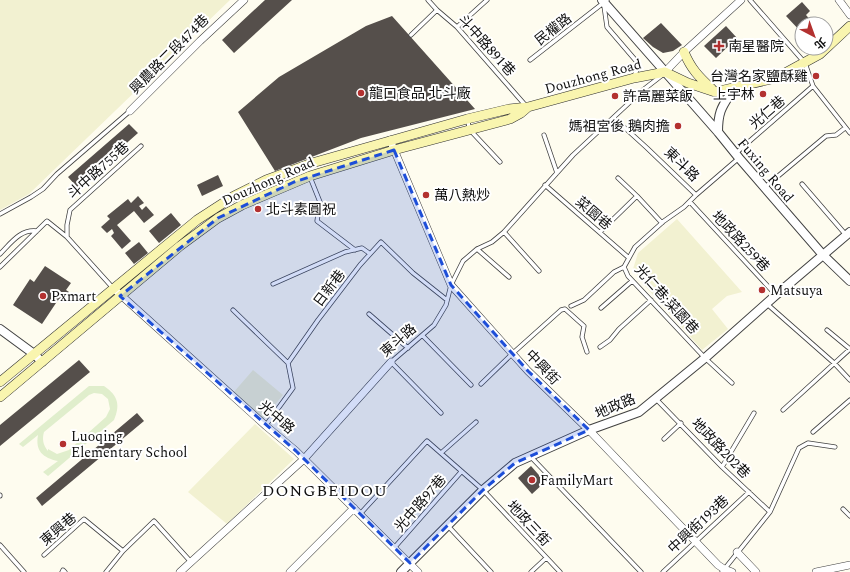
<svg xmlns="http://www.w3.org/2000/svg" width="850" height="572" font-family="Spectral,'Noto Sans TC',serif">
<rect width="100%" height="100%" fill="#fefcef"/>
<path fill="#f2f1d1" d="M0 0H230L29 194 0 210Z
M677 219 742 292 727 296 712 309 728 329 702 350 646 287 633 269 638 253Z
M253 370 283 395 263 419 233 393Z
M255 424 294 459 227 524 188 492Z"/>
<path fill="#e0eecc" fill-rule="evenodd" d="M89 386H104C119 396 120 406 114 420L48 476 43 472 58 461C43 458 35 451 38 435L23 447 19 444ZM94 393 102 394 108 399 110 409 106 417 69 450 57 454 48 449V451C43 445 42 439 44 432L89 395Z"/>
<path fill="#554f4b" d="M265 0H292L234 53 222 40Z
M802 2 810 11 806 15 814 24H802V33L786 16Z
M392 16 475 109 361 138 275 171 238 112 279 77 366 26Z
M661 23 682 45 673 51 663 53 653 47 643 38Z
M726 26 737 38 716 58 704 46Z
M129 124 138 133 77 187 68 177Z
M218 175 223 186 202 196 197 185Z
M138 196 144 203 139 206 142 210 146 206 154 215 144 223 134 211 117 225 131 241 122 249 111 236 114 233 112 229 107 233 101 227 110 219 107 216 128 199 131 203Z
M171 213 181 225 159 243 149 231Z
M139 242 148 253 134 264 125 253Z
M45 266 71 283 66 290 69 292 62 302 58 300 42 324 13 305 30 279 34 282Z
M79 360 90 372 0 446V425Z
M137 413 144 421 42 506 36 498Z
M531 466 545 482 532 494 518 478Z"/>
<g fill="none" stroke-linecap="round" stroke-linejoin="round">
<g stroke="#414141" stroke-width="5">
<path id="service" d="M428 0 437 10 457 27 526 106
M750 0 805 63 813 86 850 133
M604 6 607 27 637 62 638 67 634 77
M457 27 487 0
M411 35 437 10
M530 60 607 0
M614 118 647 148 696 195
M467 119 470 130 500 162
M544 135 557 173
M736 153 813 86
M310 177 320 202 317 221 355 250
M618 178 637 196
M802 184 846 235
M545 185 629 258
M765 187 826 136 836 135 845 128
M690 202 776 295
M0 214 31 197 43 189 57 174 130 111
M504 232 539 271
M600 232 637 196 662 223
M477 249 509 277
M0 254C11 243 20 229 37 231
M0 267 47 221 67 237
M273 284 345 252 362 248 369 253
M113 288 67 237V225L70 210 141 146
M767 304 834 363 850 380
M571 306 584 300 614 272 624 267
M601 308 632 281
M233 310 288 363
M369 314 408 348
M423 336 471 385
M600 347 610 340 619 329 651 300
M732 383 705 358 628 276 624 267 635 247 664 221 684 207 696 195 739 158
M481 384 513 353 561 310 565 309 584 326 582 337 587 352
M656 399 722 467 770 512
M783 410 850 349 827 330
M441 413 391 362 434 325 446 305 451 285 463 261 477 249 492 242 504 232 573 155 643 90 661 76
M266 425 293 388 288 363 318 320 360 265 381 242 413 273 447 300
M813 432 850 400
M664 439 681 423
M441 453 476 422
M531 457 641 572
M722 467 754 413
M0 495V496
M843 509 850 516
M360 514 427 441 483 490 560 572
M448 526 491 572
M0 545 24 572
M394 548 461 472
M44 555 84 519 123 551
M62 572 63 570 65 572
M106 572 123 551 154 521 191 562
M531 572 546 558
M663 572 749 492
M722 572 770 512 799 448 808 443 835 447"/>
</g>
<g stroke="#414141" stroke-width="8">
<path id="minor" d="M839 0 850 15
M665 72 684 52 741 0
M130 111 200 41 244 0
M390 140 451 285 528 371 589 430 718 565 724 569 732 572
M113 288 266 426 296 451 418 572
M737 552 756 572
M180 572 304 459 391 362
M290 572 354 508
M816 572 850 565"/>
</g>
<g stroke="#414141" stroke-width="10">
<path id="tertiary" d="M602 0 718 132 739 158 823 255 850 281
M718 132C718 109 723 106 734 88
M0 329 34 354 42 362
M401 572 483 490 515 463 589 430 639 412 705 358 776 295 850 232"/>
</g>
<g stroke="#303030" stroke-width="10">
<path id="secondary" d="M684 52C691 69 699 77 712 89
M0 382 197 220 234 196 266 180 312 163 467 119 509 109 528 107 634 78 665 72 688 83 715 92 776 78 820 54 850 26
M0 397 180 246 218 218 242 205 310 176 394 150 510 119 521 113 528 107"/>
</g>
<use href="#service" stroke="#fff" stroke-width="3.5"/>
<use href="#minor" stroke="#fff" stroke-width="7"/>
<use href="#tertiary" stroke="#fff" stroke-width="8"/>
<use href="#secondary" stroke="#f9f5af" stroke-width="9"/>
</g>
<path fill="#1d4ed8" fill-opacity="0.2" stroke="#1d4ed8" stroke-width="3" stroke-dasharray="8 5" stroke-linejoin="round" d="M394 150 451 285 528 371 589 430 515 463 483 490 410 563 296 451 120 296 218 218 294 182Z"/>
<g fill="#b33130" stroke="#fff" stroke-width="1.5">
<path d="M717 40h4v4h4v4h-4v4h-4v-4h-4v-4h4z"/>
<circle cx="816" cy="76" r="4"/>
<circle cx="361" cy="93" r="4"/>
<circle cx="763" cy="94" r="4"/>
<circle cx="615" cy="96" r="4"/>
<circle cx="678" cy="126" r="4"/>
<circle cx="426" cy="195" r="4"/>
<circle cx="258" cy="209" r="4"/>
<circle cx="762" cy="290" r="4"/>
<circle cx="43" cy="296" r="4"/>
<circle cx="63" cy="444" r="4"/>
<circle cx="532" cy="480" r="4"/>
</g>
<g text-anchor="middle" stroke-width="4" stroke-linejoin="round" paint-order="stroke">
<g font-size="14" fill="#0e0e0e" stroke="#fff">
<text transform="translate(553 29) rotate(-38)" y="5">民權路</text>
<text transform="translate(487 45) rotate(48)" y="5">斗中路891巷</text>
<text transform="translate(169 54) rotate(-45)" y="5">興農路二段474巷</text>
<text transform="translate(593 76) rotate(-15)" y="5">Douzhong Road</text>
<text transform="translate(767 112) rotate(-41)" y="5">光仁巷</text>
<text transform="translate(682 164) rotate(44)" y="5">東斗路</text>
<text transform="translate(98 170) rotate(-42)" y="5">斗中路755巷</text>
<text transform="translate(766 170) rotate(50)" y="5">Fuxing Road</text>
<text transform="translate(268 181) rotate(-24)" y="5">Douzhong Road</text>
<text transform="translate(594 213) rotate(41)" y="5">菜園巷</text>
<text transform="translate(741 241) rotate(47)" y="5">地政路259巷</text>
<text transform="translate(329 288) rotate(-53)" y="5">日新巷</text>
<text transform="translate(667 299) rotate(48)" y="5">光仁巷;菜園巷</text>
<text transform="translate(398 340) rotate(-41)" y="5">東斗路</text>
<text transform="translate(543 367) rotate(46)" y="5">中興街</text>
<text transform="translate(615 406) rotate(-23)" y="5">地政路</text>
<text transform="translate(277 417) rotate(41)" y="5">光中路</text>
<text transform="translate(721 448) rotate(46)" y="5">地政路202巷</text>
<text transform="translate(420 503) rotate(-49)" y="5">光中路97巷</text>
<text transform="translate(529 523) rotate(47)" y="5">地政三街</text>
<text transform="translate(698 524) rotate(-43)" y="5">中興街193巷</text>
<text transform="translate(58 529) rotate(-40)" y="5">東興巷</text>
</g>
<g font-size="14" fill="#0e0e0e" stroke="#fff" text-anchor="start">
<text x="728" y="51">南星醫院</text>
<text x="808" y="81" text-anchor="end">台灣名家鹽酥雞</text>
<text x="369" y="98">龍口食品 北斗廠</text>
<text x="755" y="99" text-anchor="end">上宇林</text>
<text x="623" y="101">許高麗菜飯</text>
<text x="670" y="131" text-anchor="end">媽祖宮後 鵝肉擔</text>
<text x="434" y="200">萬八熱炒</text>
<text x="266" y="214">北斗素圓祝</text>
<text x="770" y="295">Matsuya</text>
<text x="51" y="301">Pxmart</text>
<text x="71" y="441">Luoqing<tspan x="71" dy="16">Elementary School</tspan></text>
<text x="540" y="485">FamilyMart</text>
</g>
<g font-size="16" letter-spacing="1" fill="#0e0e0e" stroke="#fff">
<text x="325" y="496">DONGBEIDOU</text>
</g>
</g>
<g transform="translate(814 36) rotate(139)"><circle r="19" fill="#ffffff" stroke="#9f9f9f"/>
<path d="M0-3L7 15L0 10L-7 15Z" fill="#b33130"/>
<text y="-6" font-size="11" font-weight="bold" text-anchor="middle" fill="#0e0e0e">北</text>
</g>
</svg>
